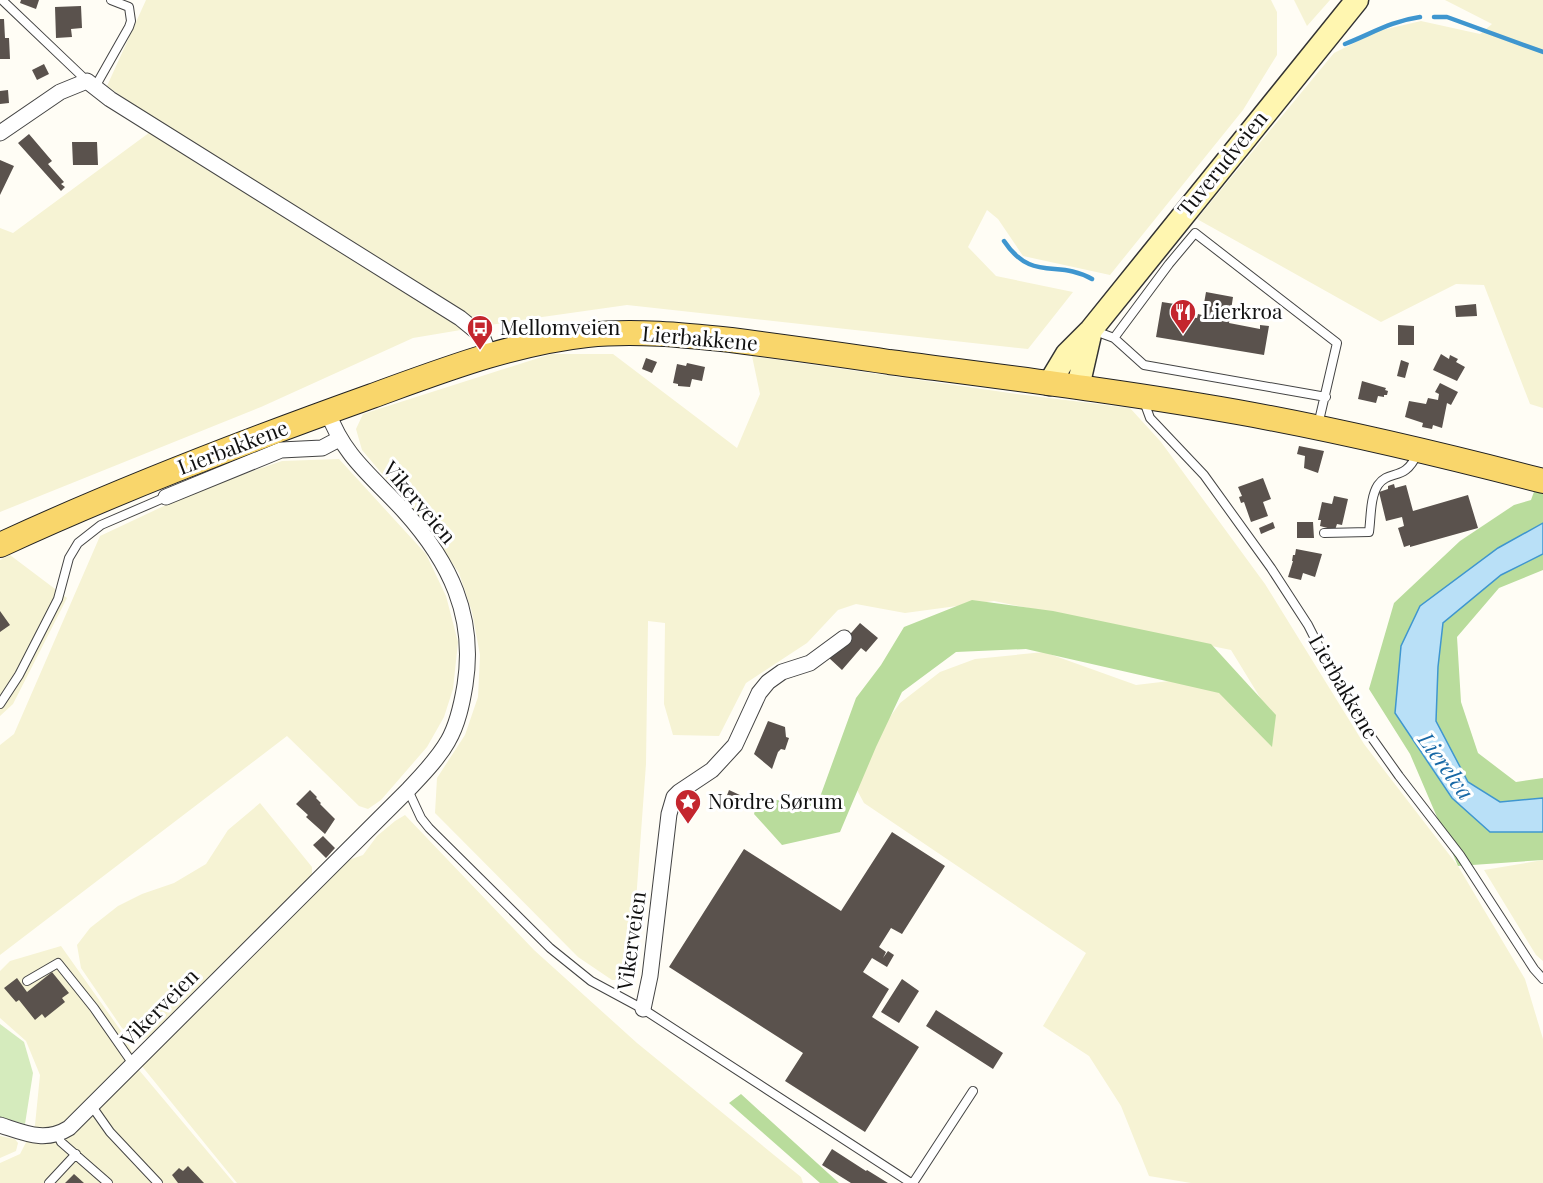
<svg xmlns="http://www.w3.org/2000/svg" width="1543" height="1183" font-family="'Playfair Display',serif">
<rect width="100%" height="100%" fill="#fffdf5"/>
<path fill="#f6f3d4" d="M146 0H1271L1277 12V55L1243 110 1110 275 1023 256 998 219 987 210 968 247 996 276 1073 292 1028 349 627 305 514 321 413 338 261 407 0 512V228L13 233 161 124 107 86Z
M1294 0H1330L1307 26Z
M1445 0H1543V408L1530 404 1484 285 1456 284 1381 322 1197 219 1334 53 1378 31 1421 21 1480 34 1492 24Z
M551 354H613L737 448 760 394 752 356 1017 394 1130 408 1161 442 1265 584 1364 744 1458 866 1525 979 1543 1039V1183H1191L1149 1176 1121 1106 1089 1056 1043 1026 1086 953 864 803 857 790 867 749 900 703 940 672 975 659 1044 652 1136 685 1178 680 1214 684 1271 732 1275 722 1231 650 994 601 905 613 856 604 838 610 807 643 746 683 719 736 673 735 664 704 665 623 648 621 646 764 632 956 622 980H612L578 957 435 813 437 778 465 735 478 697 480 655 472 612 459 573 427 527 362 450 356 429 363 414Z
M339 459 426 554 446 596 458 642 453 689 444 717 427 747 381 800 368 809 359 806 287 736 0 955V745L14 734 100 536 200 489 282 461Z
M10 555 67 598 13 704 0 716V560Z
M260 803 312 867V877L153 1035 142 1040 122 1028 81 968 77 945 90 928 118 906 142 894 174 883 206 864 228 830Z
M405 815 534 950 637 1043 801 1177 803 1183H237L141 1065 343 862 363 855 377 836 395 821Z
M1543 860V961L1536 955 1484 870Z
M61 946 126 1038 139 1070 234 1183H0V1163L20 1154 35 1125 40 1075 26 1041 0 1018V971L10 961Z
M0 1136 15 1139 18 1143 16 1151 0 1158Z"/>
<path fill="#d5ebbd" d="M0 1024 24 1042 33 1073 25 1124 0 1117Z"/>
<path fill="#b9dc9c" d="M1543 467V570L1499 588 1457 637 1461 702 1478 753 1516 782 1543 778V860L1458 866 1410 754 1369 689 1394 603 1460 541 1514 505 1531 500Z
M972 600 1053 611 1211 644 1276 715 1272 747 1219 693 1026 649 956 652 902 692 876 747 840 832 782 845 754 814 759 797 801 804 820 797 856 698 881 665 904 627Z
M741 1094 839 1183H820L729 1103Z"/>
<path fill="#b9e0f7" stroke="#3f96cf" stroke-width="1.5" d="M1543 523V554L1501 575 1443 623 1438 667 1436 721 1468 782 1500 802 1543 798V832H1490L1452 798 1395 713 1401 646 1420 606 1498 548Z"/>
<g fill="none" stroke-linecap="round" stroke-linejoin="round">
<path stroke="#3f96cf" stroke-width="4.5" d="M1434 17H1447L1543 52
M1345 44C1371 34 1391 21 1420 17
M1004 241C1032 283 1058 259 1092 279"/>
</g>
<path fill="#5a524d" d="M21 0H39L36 9 20 3Z
M81 6 82 28 71 29 72 37 56 38 55 7Z
M0 19H4L5 38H9L10 59H0Z
M44 64 49 74 37 80 32 70Z
M8 90 9 103 0 104V91Z
M29 134 52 161 48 164 64 182 61 184 65 187 61 191 18 143Z
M72 142H97L98 165H73Z
M0 160 14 166 0 195Z
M1206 292 1233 297 1229 323 1260 329V325L1269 326 1264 355 1156 337 1162 302 1181 305 1180 315 1197 318 1198 314 1202 315Z
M1476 304 1477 316 1456 317 1455 306Z
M1398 325 1414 326V345H1398Z
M1441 354 1449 359 1450 355 1458 359 1456 362 1465 367 1457 381 1433 370Z
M646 358 657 362 652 373 642 369Z
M1401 360 1409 363 1405 378 1397 376Z
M687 363 705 367 702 381 692 379 690 387 678 386V384L673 383 677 364 686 366Z
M1362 381 1386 388 1385 390 1388 391 1387 395H1384V397L1378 396 1376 403 1358 399Z
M1440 383 1458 392 1451 405 1447 403 1442 428 1433 425 1432 429 1422 427 1423 423 1405 417 1409 401 1426 404 1428 398 1438 400 1439 394 1435 392Z
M1299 446 1324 451 1318 473 1304 468 1305 456 1297 454Z
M1263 478 1271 499 1263 502 1268 516 1251 522 1244 502 1241 503 1239 497 1242 496 1238 487Z
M1394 484 1395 488 1406 485 1413 511 1468 495 1478 528 1410 547V545L1404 547 1398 528 1404 526 1402 517 1386 521 1379 492 1388 489V486Z
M1334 496 1348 499 1342 525 1337 524 1335 530 1320 526 1321 520H1318L1322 502 1332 504Z
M1273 522 1275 528 1261 534 1259 528Z
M1297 522H1313L1314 538H1297Z
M1296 549 1322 554 1315 577 1303 573 1301 580 1288 577 1293 561H1292L1293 555H1295Z
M0 611 10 625 0 632Z
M860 623 878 638 866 652 861 648 842 670 828 657 836 650Z
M768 721 785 727 786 737 789 738 785 750 781 749 778 752 772 769 754 754Z
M310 790 317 797 316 798 321 803 320 804 335 819 325 834 306 817 308 815 296 804Z
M729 790 742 796 737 809 724 803Z
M892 832 945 866 902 934 891 928 879 947 886 952 883 958 888 951 894 955 887 967 872 958 863 972 889 989 872 1017 919 1047 865 1132 785 1081 803 1053 669 967 744 849 841 911Z
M323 836 335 848 326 858 313 845Z
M52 972 69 993 62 998 65 1002 45 1018 42 1014 35 1020 19 1000 16 1002 4 988 17 978 27 992Z
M902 979 919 991 899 1023 881 1012Z
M936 1010 1003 1053 993 1069 926 1026Z
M832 1149 866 1171 867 1170 888 1183H851L822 1165Z
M188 1166 204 1183H178L172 1175 179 1168 183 1171Z
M74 1174 84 1183H65Z"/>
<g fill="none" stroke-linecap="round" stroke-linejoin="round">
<g stroke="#444" stroke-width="10">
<path id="lane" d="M2 0 87 81
M95 87 129 27 131 21 129 7 111 0
M1095 331 1114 338 1169 264 1195 233 1337 343 1318 425
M1114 338 1144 365 1326 397
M1147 399 1146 407 1150 418 1204 475 1271 568 1308 625 1341 690 1367 731 1399 776 1460 855 1534 969 1543 979
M1324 533 1369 532C1371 518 1370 497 1378 485 1389 469 1405 482 1417 454
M0 704 19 675 58 599 69 558 78 543 101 525 166 497
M408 790 421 818 429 828 550 948 591 981 643 1009 911 1183
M27 981 58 963 94 1008 133 1064
M91 1105 110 1132 158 1183
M58 1135 61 1142 108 1183
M49 1183 76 1154
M913 1183 973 1091"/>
</g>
<g stroke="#444" stroke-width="17">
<path id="street" d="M0 133 60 92 87 81 110 99 460 318 482 336 490 356
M166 497 281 450 322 448 339 439
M643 1009 650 976 669 814 674 797 679 792 712 770 735 745 759 693 768 682 782 672 810 663 844 638
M0 1125C25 1133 45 1143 69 1128L408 790C422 775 438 759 448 741 458 724 462 703 465 685 476 616 450 562 404 511 374 478 343 456 328 412"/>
</g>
<g stroke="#333" stroke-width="25">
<path id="secondary" d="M1049 384 1067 354 1091 330 1357 0
M1078 387 1091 330"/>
</g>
<g stroke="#222" stroke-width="26">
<path id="primary" d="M0 545C121 489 246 441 372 396 441 371 513 343 587 335 635 330 683 335 731 340 784 347 837 354 889 362 1011 378 1133 393 1254 415 1351 433 1447 456 1543 481"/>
</g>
<use href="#lane" stroke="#fff" stroke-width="8"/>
<use href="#street" stroke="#fff" stroke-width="15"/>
<use href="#secondary" stroke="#fff6b0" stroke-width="22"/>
<use href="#primary" stroke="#f9d66b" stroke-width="24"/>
</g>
<defs>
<g id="restaurant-pin" transform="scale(1.35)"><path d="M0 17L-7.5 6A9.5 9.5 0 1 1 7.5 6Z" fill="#c4262e" stroke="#fff"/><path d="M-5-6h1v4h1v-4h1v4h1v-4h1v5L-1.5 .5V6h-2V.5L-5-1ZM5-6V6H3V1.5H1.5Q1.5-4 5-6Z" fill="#fff"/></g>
<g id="bus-pin" transform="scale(1.35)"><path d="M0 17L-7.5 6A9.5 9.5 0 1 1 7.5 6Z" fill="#c4262e" stroke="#fff"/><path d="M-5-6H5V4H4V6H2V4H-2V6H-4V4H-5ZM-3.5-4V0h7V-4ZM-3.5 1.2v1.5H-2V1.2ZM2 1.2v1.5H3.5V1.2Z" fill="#fff"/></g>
<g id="sight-pin" transform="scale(1.35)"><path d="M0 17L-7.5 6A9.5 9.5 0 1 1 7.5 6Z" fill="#c4262e" stroke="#fff"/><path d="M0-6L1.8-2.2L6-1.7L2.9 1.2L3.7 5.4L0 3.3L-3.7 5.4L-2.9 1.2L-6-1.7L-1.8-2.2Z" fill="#fff"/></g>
</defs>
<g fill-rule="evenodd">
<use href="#restaurant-pin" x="1183" y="312"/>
<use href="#bus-pin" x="480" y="328"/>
<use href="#sight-pin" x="688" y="802"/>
</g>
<g text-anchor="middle" stroke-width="6" stroke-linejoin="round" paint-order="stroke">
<g font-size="21" fill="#111" stroke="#fff">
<text transform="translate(1223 164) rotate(-51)" y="7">Tuverudveien</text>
<text transform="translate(700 339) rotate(5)" y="7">Lierbakkene</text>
<text transform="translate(233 448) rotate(-21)" y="7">Lierbakkene</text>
<text transform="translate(419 503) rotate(50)" y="7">Vikerveien</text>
<text transform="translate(1343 687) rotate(60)" y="7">Lierbakkene</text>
<text transform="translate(632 941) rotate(-82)" y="7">Vikerveien</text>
<text transform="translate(160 1008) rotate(-45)" y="7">Vikerveien</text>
</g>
<g font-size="21" fill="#111" stroke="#fff" text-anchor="start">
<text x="1202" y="319">Lierkroa</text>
<text x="500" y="335">Mellomveien</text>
<text x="708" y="809">Nordre Sørum</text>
</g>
<g font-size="22" font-style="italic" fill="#1768a6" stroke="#fff">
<text transform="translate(1446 766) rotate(54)" y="8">Lierelva</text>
</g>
</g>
</svg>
